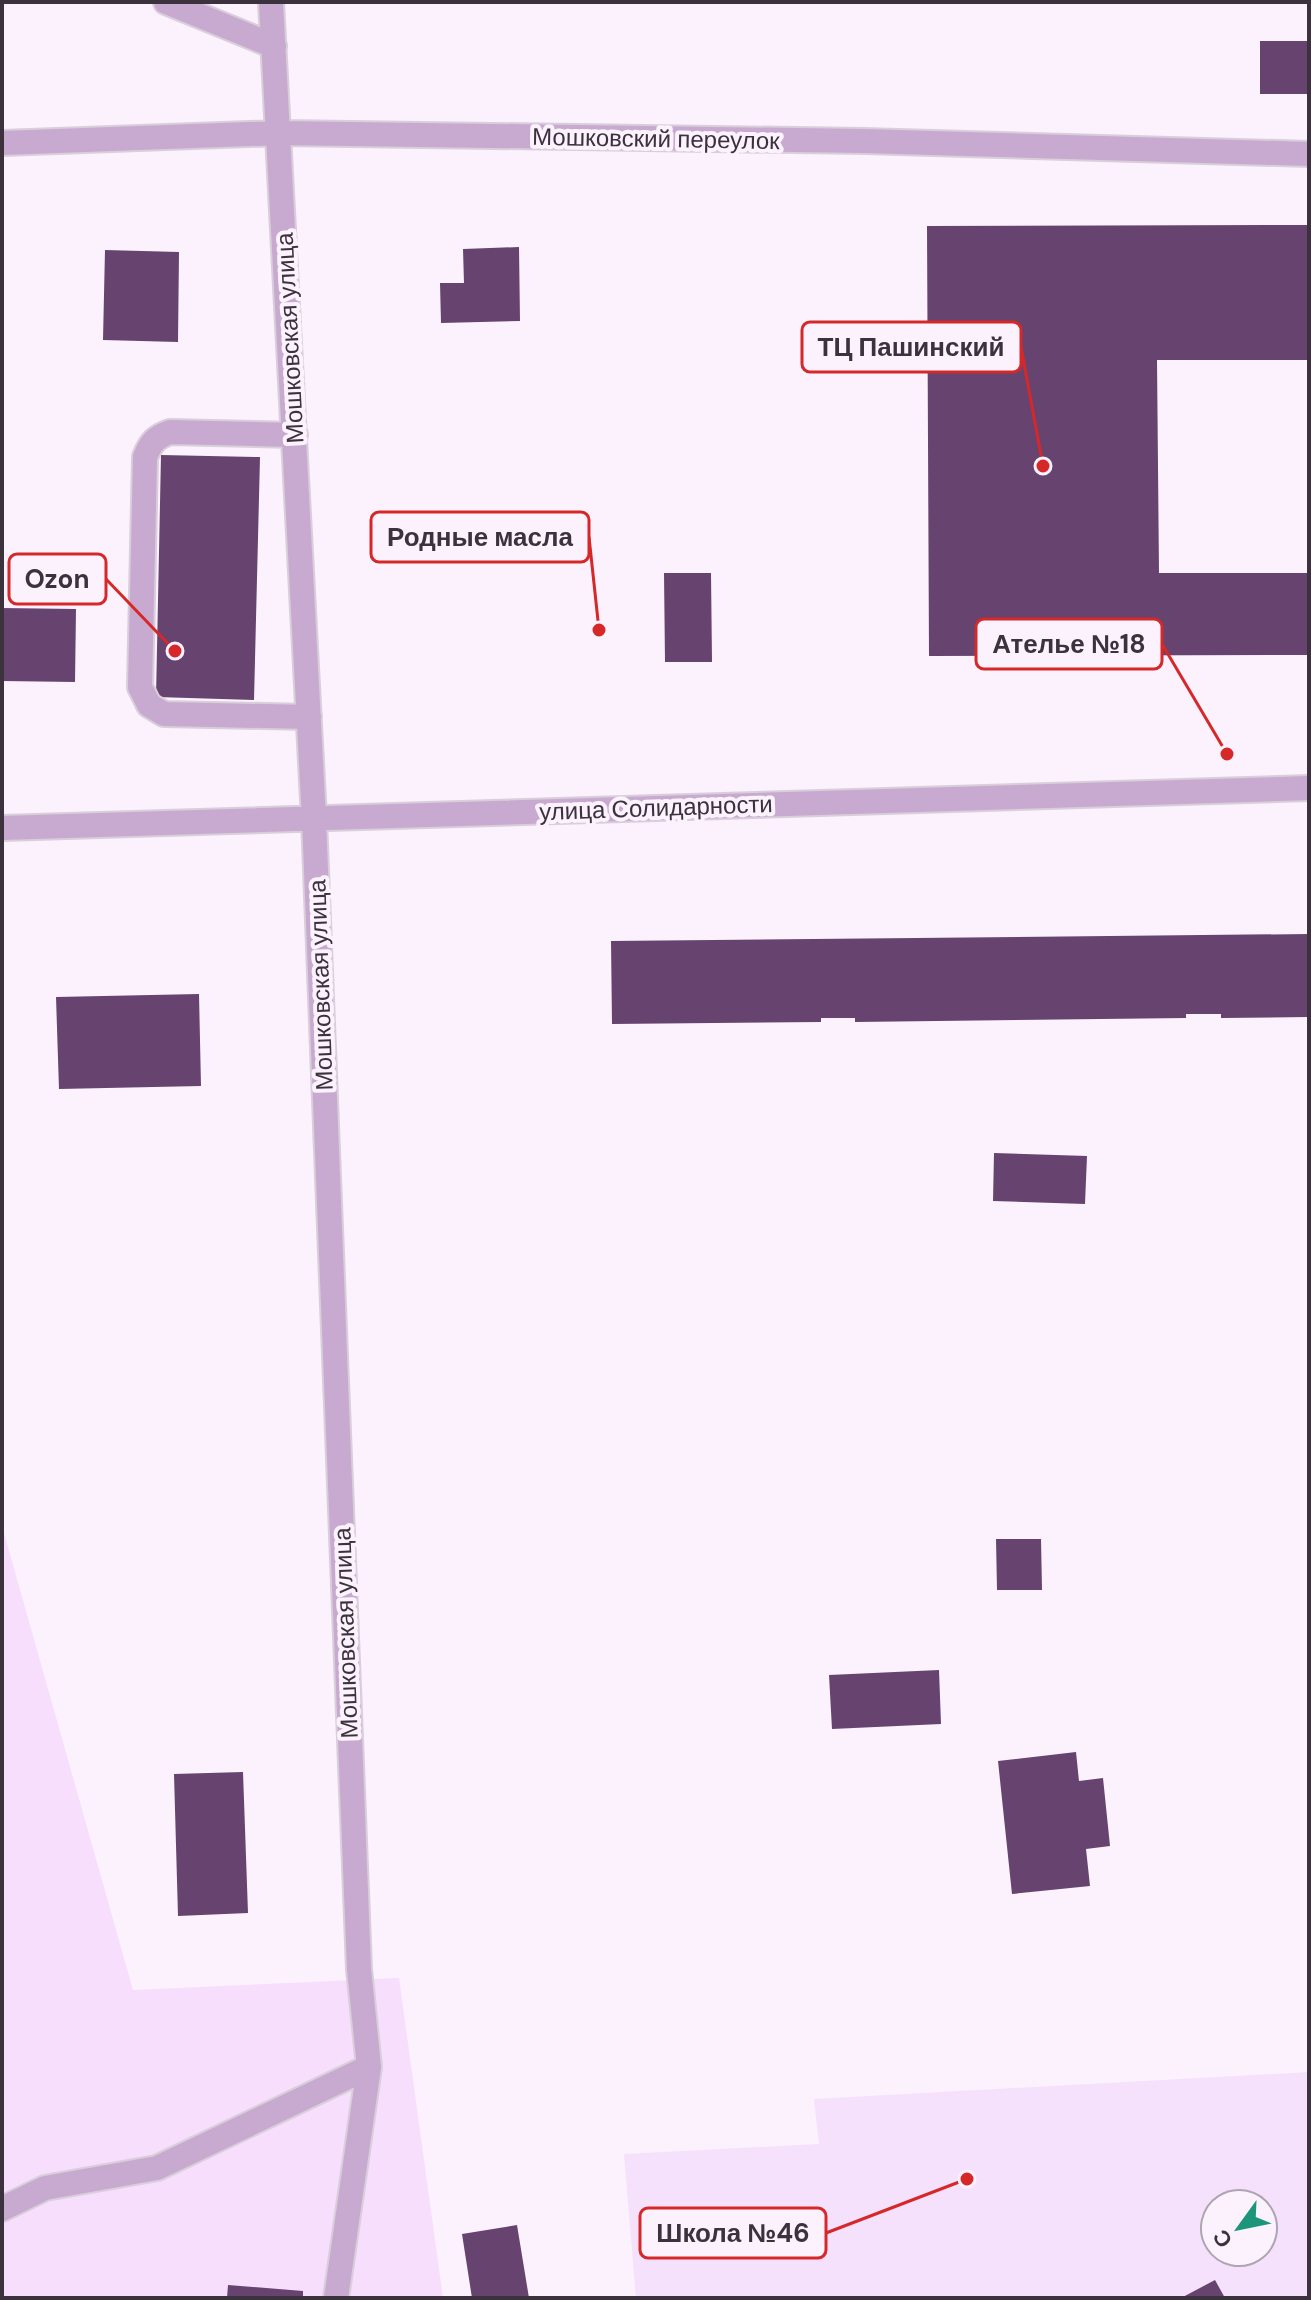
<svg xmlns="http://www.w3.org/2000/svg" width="1311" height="2300" font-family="'DM Sans',sans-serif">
<rect width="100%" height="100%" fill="#fbf2fd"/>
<path fill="#f6e1fc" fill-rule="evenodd" d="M1309 2072V2298H636L624 2154 819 2144 814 2099ZM1215 2204H1263V2252H1215Z"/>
<path fill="#f7defd" d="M2 1526 133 1990 399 1978 443 2298H2Z"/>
<path fill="#66446f" d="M1260 41H1309V94H1260Z
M1309 225V360H1157L1159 573H1309V655L929 656 927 226Z
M519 247 520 321 441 323 440 283H464L463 249Z
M105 250 179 252 178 342 103 340Z
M161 455 260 457 254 700 156 697Z
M664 573H711L712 662H665Z
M2 608 76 609 75 682 2 681Z
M1309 934V1017L1221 1018V1014H1186V1018L855 1022V1018H821V1022L612 1024 611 941Z
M199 994 201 1086 59 1089 56 997Z
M994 1153 1087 1156 1085 1204 993 1201Z
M996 1539H1041L1042 1590H997Z
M939 1670 941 1724 832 1729 829 1675Z
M1076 1752 1079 1781 1103 1778 1110 1846 1086 1849 1090 1886 1012 1894 998 1761Z
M243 1772 248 1913 178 1916 174 1774Z
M517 2225 529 2298H472L462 2234Z
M1215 2280 1225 2298H1181Z
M228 2285 303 2291V2298H227Z"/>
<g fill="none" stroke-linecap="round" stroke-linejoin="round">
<g stroke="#d8cfda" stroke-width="28">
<path id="minor" d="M166 2 274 46
M2 143 280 133 864 141 1309 154
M295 435 170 432C156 437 151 442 145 457L140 687 149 705 164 714 309 717
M2 828 1309 788
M2 2209 45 2188 157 2168 369 2067 359 1969 314 819 271 2
M336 2298 369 2067"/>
</g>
<use href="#minor" stroke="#c8a9d0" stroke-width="24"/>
</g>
<g text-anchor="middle" stroke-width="8" stroke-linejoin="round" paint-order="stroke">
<g font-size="24" fill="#3b323d" stroke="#fbf2fd">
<text transform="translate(656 139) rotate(1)" y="8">Мошковский переулок</text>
<text transform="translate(290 338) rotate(-93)" y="8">Мошковская улица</text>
<text transform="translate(656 808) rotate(-2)" y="8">улица Солидарности</text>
<text transform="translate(321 985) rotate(-92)" y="8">Мошковская улица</text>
<text transform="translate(346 1633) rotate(-92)" y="8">Мошковская улица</text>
</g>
</g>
<path fill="none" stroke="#d62828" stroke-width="3" d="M1043 466L1021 347M599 630L589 537M175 651L106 579M1227 754L1162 644M967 2179L826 2233"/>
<g fill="#d62828" stroke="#fbf2fd" stroke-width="3">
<circle cx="1043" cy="466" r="8"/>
<circle cx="599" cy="630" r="8"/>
<circle cx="175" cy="651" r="8"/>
<circle cx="1227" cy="754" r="8"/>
<circle cx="967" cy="2179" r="8"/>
</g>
<g fill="#fbf2fd" stroke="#d62828" stroke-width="3">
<rect x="802" y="322" width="219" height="50" rx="8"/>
<rect x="371" y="512" width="218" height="50" rx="8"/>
<rect x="9" y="554" width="97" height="50" rx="8"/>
<rect x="976" y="619" width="186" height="50" rx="8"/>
<rect x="640" y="2208" width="186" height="50" rx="8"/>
</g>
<g font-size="26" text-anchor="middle" font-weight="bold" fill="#3b323d">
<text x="911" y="356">ТЦ Пашинский</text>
<text x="480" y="546">Родные масла</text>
<text x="57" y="588">Ozon</text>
<text x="1069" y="653">Ателье №18</text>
<text x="733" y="2242">Школа №46</text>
</g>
<rect width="1311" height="2300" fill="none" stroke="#3b323d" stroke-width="8"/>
<g transform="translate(1239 2228) rotate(237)"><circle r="38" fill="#fbf2fd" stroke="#aea5b0" stroke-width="2"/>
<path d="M0-6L14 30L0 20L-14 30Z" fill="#1d957a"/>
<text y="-12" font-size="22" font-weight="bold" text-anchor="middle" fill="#3b323d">С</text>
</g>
</svg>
